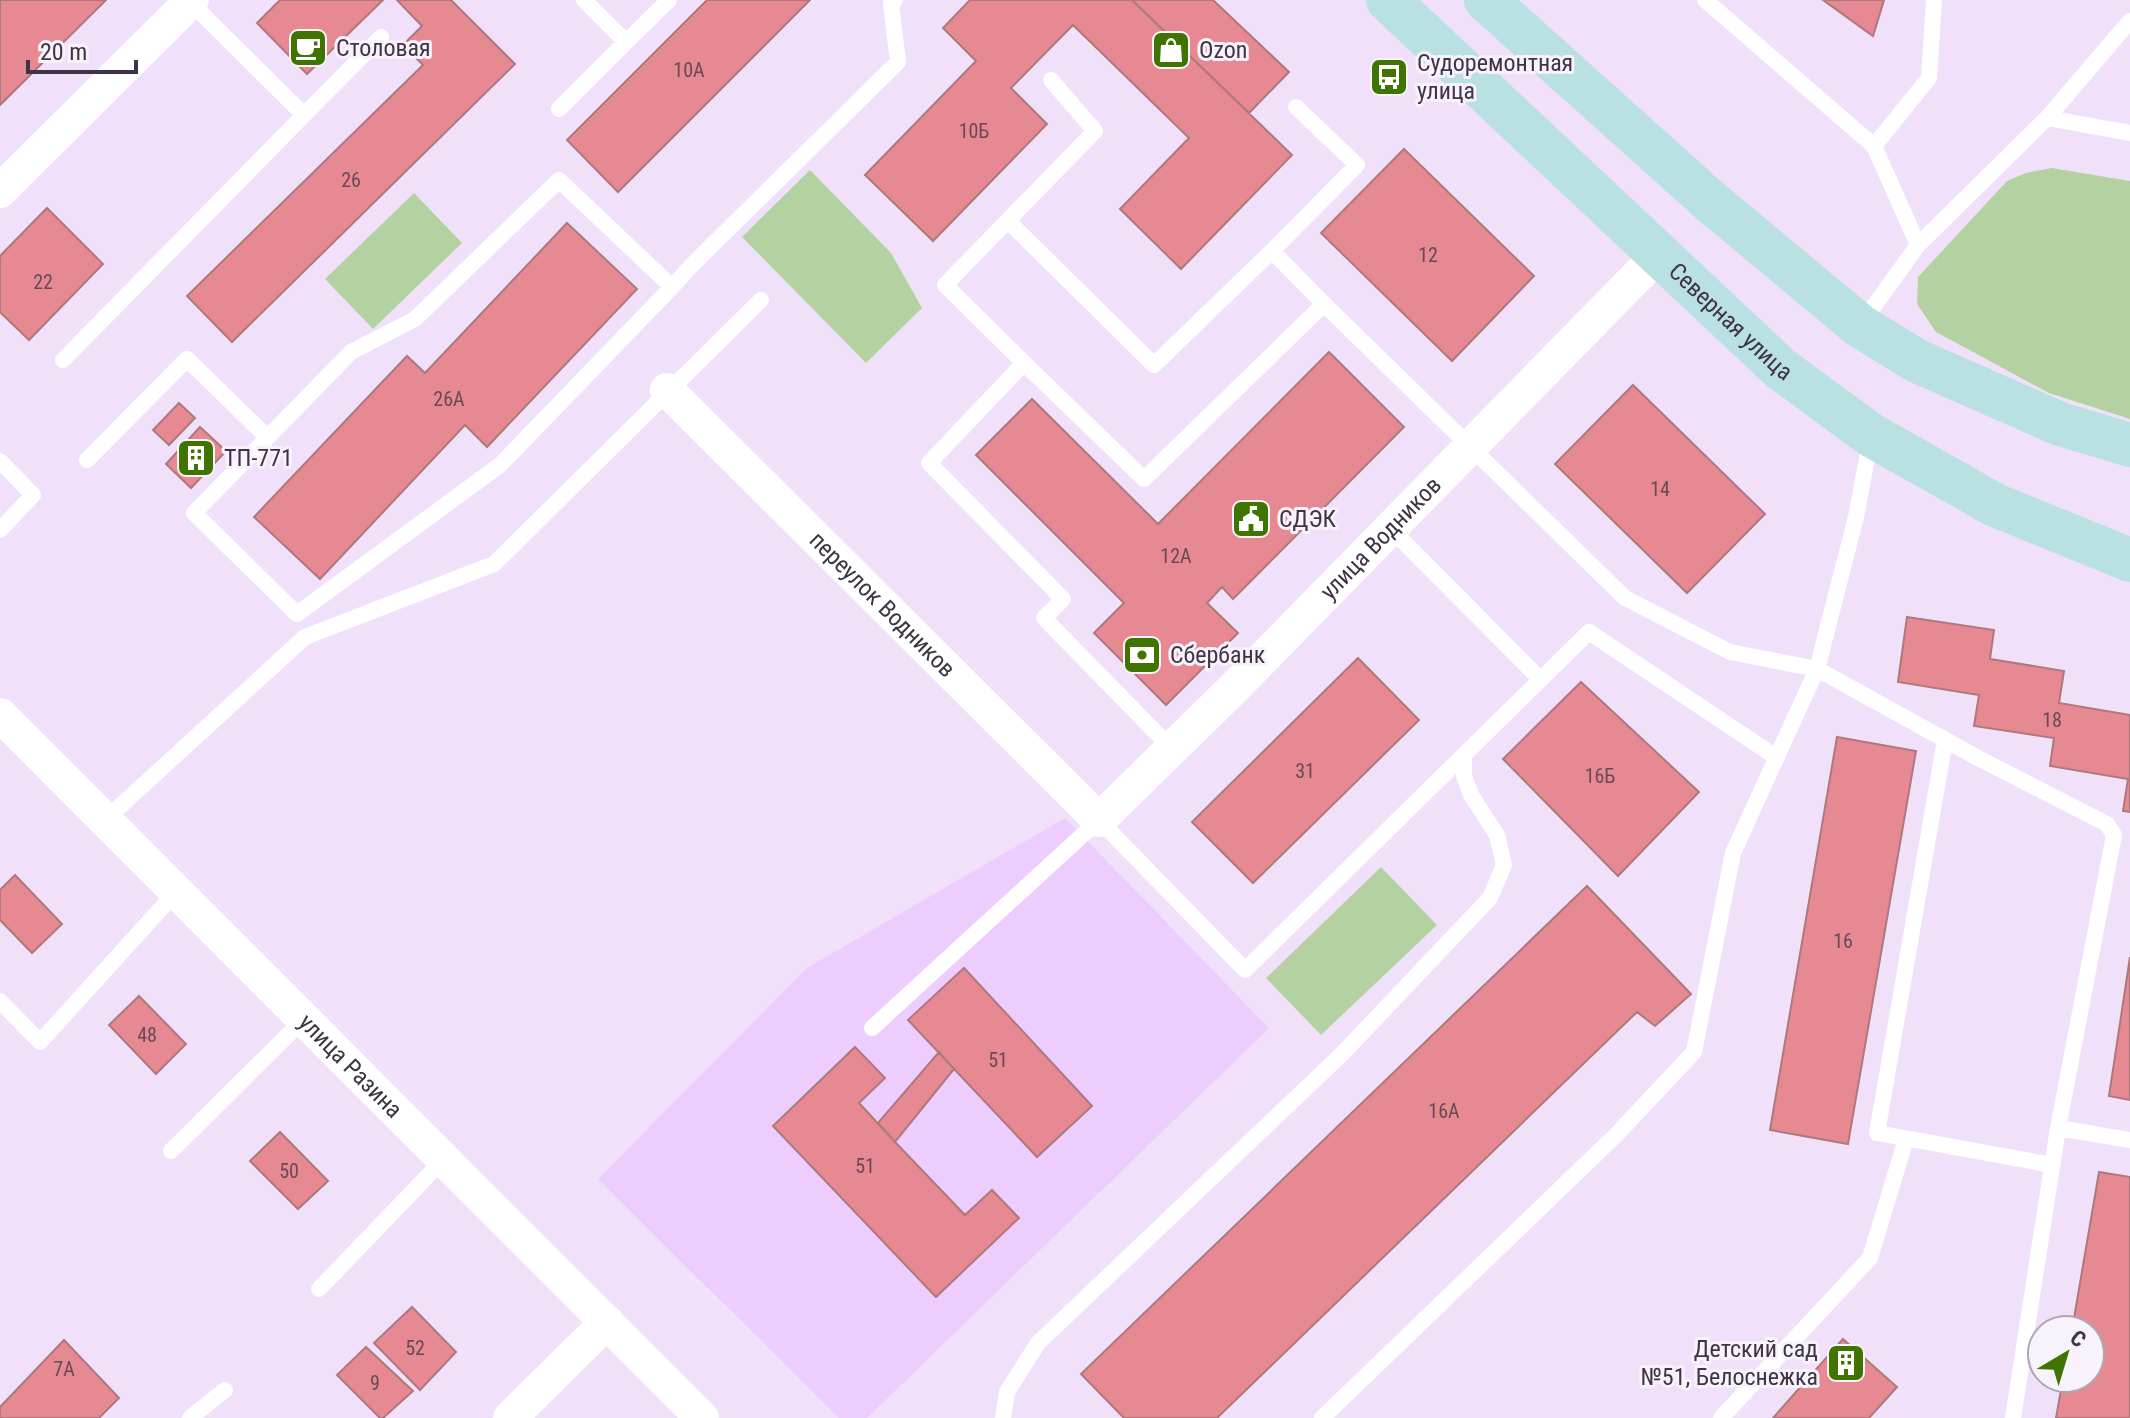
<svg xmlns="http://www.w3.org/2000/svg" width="2130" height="1418" font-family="'Roboto Condensed',sans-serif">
<rect width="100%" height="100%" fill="#f1e0fa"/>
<path fill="#edccfe" d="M1065 818 1269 1028 867 1418H839L598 1179 807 968Z"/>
<path fill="#b4d2a1" d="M2052 168 2130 181V419L2049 393 1936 332 1917 304 1918 277 2007 181 2026 173Z
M810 170 891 253 922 308 866 363 742 237Z
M414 193 462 243 373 329 325 279Z
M1381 867 1437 925 1321 1035 1266 978Z"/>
<path fill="#e68993" stroke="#ad797d" stroke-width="2" d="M0 0H106L0 105Z
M280 0H383L307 74 257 23Z
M397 0H451L515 64 232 342 187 296 423 65 403 45 422 26Z
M707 0H810L618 192 567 140Z
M970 0H1132L1292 155 1181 269 1120 209 1189 138 1073 25 1011 88 1047 124 933 241 865 175 976 61 943 28Z
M1132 0H1213L1289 72 1249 113Z
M1823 0H1884L1873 36Z
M1404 149 1534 276 1452 361 1321 233Z
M47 208 103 264 29 340 0 312V256Z
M567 223 637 289 487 447 465 425 320 579 254 517 407 356 425 373Z
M1329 352 1404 427 1233 599 1222 587 1207 603 1238 633 1166 705 1094 633 1124 603 976 455 1032 399 1158 524Z
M1633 385 1765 514 1687 593 1555 464Z
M179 403 195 418 169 445 153 430Z
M200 427 226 451 191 488 166 464Z
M1907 617 1994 630 1990 659 2064 671 2059 703 2130 715V812L2123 811 2128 779 2050 766 2054 738 1974 726 1979 695 1898 682Z
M1358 658 1419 720 1253 883 1192 822Z
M1581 682 1699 792 1618 876 1503 759Z
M1837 737 1916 751 1848 1144 1770 1130Z
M15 875 62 924 32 953 0 920V890Z
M1587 886 1691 994 1655 1026 1637 1012 1217 1418H1124L1081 1374Z
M2130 957V1100L2109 1096Z
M964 968 1092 1106 1037 1157 908 1020Z
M139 996 186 1044 156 1074 109 1025Z
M855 1047 885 1078 859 1103 895 1142 965 1215 992 1190 1019 1218 936 1297 773 1126Z
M939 1052 954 1069 895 1142 878 1123Z
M280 1132 328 1181 298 1209 250 1161Z
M2099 1172 2130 1177V1418H2056L2063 1378H2090V1330H2072Z
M412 1307 456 1352 420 1390 374 1343Z
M1843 1339 1897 1387 1869 1418H1773Z
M64 1340 119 1398 99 1418H0V1407Z
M366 1347 413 1391 383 1418H380L337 1375Z"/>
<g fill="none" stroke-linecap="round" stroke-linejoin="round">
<path stroke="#fff" stroke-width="16" d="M584 0 626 42 669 0
M1705 0 1874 146 1918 245
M559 109 626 42
M304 115 381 37
M2047 118 2130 133
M1874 146 1929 78 1934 0
M1008 221 1154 365 1272 251 1324 304
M1272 251 1357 165 1296 107
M672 287 559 180 415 319 351 352 194 513 297 614 500 465 672 287 691 266 898 62 891 4 895 0
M1861 324 1918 245 2047 118 2130 21
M63 360 304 115 190 2
M1024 363 945 285 1095 131 1051 80
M87 460 187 359 267 437
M0 461 33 495 0 530
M1391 529 1540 679
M1945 740 1877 1133 2052 1165
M1172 749 1044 618 1063 599 929 463 1024 363 1144 479 1324 304 1625 598 1730 652 1817 669 1978 758 2107 824 2114 835 2058 1128
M105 820 305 637 494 564 761 300
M0 1001 40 1042 177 891
M872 1028 1099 820 1245 970 1589 632 1776 757
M171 1151 304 1019
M319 1289 444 1159
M190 1418 225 1390
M1003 1418 1007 1392 1038 1343 1342 1054 1490 898 1504 865 1497 835 1471 795 1464 776V755
M1322 1418 1616 1135 1694 1052 1733 853 1817 669 1856 517 1871 437
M1721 1418 1870 1258 1906 1139
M2013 1418 2058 1128 2130 1140"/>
<g stroke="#fff" stroke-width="34">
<path d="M0 191 192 0"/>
<path id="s1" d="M667 390 1099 820 1236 686 1659 254"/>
<path id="s2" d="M0 715 702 1418"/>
<path d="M510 1418 607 1322"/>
</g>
<g stroke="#bae1e1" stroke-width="44">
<path id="s3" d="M1388 0 1781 369 1871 435 1995 505 2130 560"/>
<path d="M1486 0 1710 201 1860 326 1917 361 2060 424 2130 445"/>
</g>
</g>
<defs>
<g id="cafe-square" transform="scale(2)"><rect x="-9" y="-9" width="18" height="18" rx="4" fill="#3f7400" stroke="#f8f2fb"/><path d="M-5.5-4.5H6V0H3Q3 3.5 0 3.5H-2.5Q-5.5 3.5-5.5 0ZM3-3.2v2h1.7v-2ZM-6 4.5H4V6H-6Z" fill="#fff"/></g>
<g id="shop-square" transform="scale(2)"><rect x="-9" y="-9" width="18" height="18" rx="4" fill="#3f7400" stroke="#f8f2fb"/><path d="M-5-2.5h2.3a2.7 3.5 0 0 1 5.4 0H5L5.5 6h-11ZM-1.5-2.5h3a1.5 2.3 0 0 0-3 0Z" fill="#fff"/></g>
<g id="bus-square" transform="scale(2)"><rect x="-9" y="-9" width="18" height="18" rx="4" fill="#3f7400" stroke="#f8f2fb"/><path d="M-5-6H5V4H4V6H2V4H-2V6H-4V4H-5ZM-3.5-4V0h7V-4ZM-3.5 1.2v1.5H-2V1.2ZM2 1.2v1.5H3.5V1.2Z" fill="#fff"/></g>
<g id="building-square" transform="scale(2)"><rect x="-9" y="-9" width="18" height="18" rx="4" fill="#3f7400" stroke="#f8f2fb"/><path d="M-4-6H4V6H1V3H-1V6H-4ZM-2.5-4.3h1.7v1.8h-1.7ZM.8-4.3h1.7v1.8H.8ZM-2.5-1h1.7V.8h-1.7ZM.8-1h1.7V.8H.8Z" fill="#fff"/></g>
<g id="civic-square" transform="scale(2)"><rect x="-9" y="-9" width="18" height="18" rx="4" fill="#3f7400" stroke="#f8f2fb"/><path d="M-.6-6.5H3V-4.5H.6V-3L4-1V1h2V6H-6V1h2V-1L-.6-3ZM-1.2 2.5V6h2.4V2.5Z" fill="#fff"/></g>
<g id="bank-square" transform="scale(2)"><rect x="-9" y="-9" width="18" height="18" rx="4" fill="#3f7400" stroke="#f8f2fb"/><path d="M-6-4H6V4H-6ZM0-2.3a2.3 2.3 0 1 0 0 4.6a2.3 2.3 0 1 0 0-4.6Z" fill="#fff"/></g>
</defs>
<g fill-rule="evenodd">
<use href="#cafe-square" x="308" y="48"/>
<use href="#shop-square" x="1171" y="50"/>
<use href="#bus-square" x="1389" y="77"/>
<use href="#building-square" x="196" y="458"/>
<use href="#civic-square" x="1251" y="519"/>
<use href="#bank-square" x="1142" y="655"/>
<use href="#building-square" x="1846" y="1363"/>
</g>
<g text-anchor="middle" stroke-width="6" stroke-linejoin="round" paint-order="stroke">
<g font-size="20" fill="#694958">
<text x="689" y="77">10А</text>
<text x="974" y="138">10Б</text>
<text x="351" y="187">26</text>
<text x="1428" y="262">12</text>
<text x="43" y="289">22</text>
<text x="449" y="406">26А</text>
<text x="1660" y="496">14</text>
<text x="1176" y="563">12А</text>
<text x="2052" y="727">18</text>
<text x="1305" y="778">31</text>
<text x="1600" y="783">16Б</text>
<text x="1843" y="948">16</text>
<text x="147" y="1042">48</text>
<text x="998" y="1067">51</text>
<text x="1444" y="1118">16А</text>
<text x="865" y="1173">51</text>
<text x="289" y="1178">50</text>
<text x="415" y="1355">52</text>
<text x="64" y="1376">7А</text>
<text x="375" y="1390">9</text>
</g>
<g font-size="24" fill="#3f3445" stroke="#f8f2fb" text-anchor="start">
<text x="336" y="56">Столовая</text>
<text x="1199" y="58">Ozon</text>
<text x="1417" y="71">Судоремонтная<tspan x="1417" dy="28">улица</tspan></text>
<text x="224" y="466">ТП-771</text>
<text x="1279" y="527">СДЭК</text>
<text x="1170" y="663">Сбербанк</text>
<text x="1818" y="1357" text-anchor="end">Детский сад<tspan x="1818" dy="28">№51, Белоснежка</tspan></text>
</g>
<g font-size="24" fill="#3f3445" stroke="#f8f2fb">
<text dy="8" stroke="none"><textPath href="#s3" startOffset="470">Северная улица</textPath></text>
<text dy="8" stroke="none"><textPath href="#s1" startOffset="1008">улица Водников</textPath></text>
<text dy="8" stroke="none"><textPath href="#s1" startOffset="304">переулок Водников</textPath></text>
<text dy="8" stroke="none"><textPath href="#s2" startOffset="496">улица Разина</textPath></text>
</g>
</g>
<g transform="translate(2066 1354) rotate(38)"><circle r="38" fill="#f8f2fb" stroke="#aea6b2" stroke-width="2"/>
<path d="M0-6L14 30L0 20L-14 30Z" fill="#3f7400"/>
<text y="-12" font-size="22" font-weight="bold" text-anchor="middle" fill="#3f3445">С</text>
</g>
<path d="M28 60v12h108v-12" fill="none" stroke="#3f3445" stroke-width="4"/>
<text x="40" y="60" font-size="24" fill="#3f3445" stroke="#f8f2fb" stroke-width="6" paint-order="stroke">20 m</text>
</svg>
